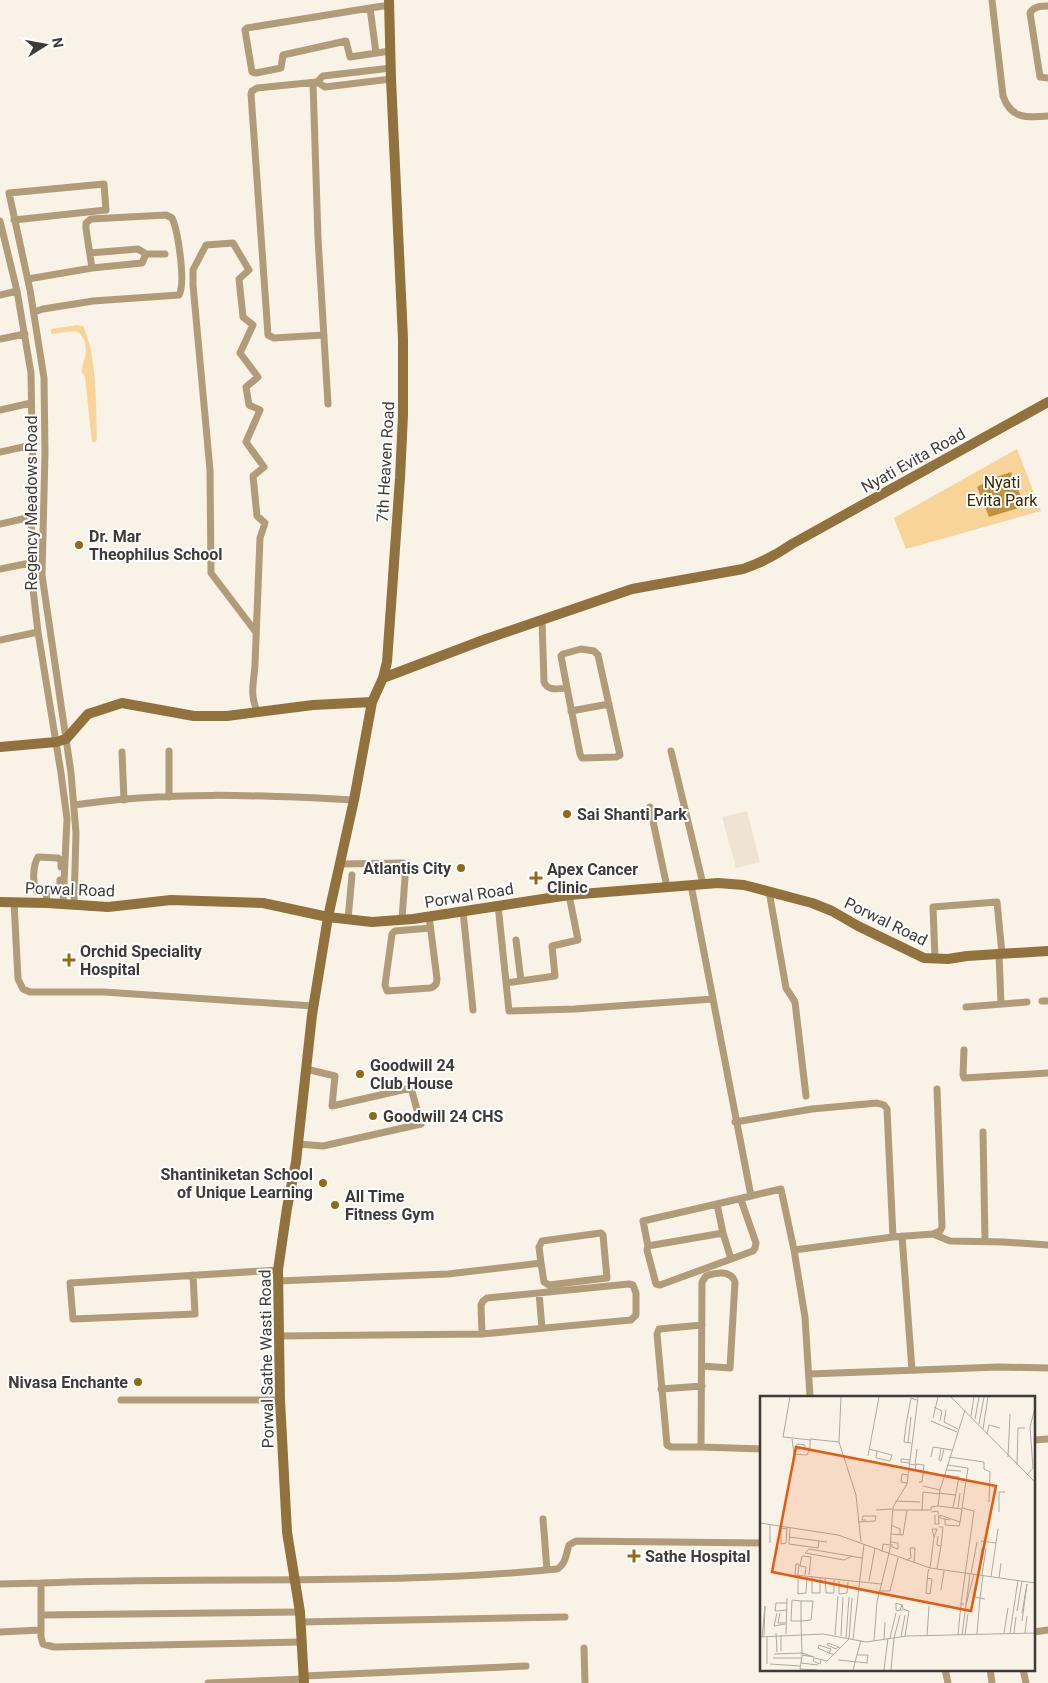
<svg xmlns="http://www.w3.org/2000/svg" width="1048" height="1683" font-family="Roboto,sans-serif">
<rect width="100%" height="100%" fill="#f9f2e7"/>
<path fill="#efe4d3" d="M747 811 760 862 736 868 722 817Z"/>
<path fill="#f9d499" d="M77 325 83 326C97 355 96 405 97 438L96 442H92L85 377 82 372V367L86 354 85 342 81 334 75 331 51 334V329Z
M1017 449 1041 511 906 549 894 518Z"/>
<path fill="#c4923a" d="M1011 472 1025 506 989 517 977 487 993 478Z"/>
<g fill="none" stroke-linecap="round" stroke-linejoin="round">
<path stroke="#b19c79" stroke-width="7" d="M992 0 1003 96C1011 119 1027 118 1048 116
M1048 6C1041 6 1034 6 1030 13L1040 77 1048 78
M370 8 390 5
M376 53 370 8 247 28 245 30 252 72 256 73 281 68 283 55 346 41 350 57 390 51
M317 82 323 76 391 68
M313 83 318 238 328 404
M14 220 106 210 104 184 9 193 30 290 44 378 45 453 42 575 71 773 76 833 74 905
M0 221 17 291 31 373 33 490 30 563 38 632 61 773 67 819 63 904
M90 253 138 249 146 254 142 263 92 268
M146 254H165
M28 279 92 268 86 229V223L91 219 166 215 172 218C178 231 186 283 179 295L93 301 43 309 34 312
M0 295 17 291
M324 335 274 338 268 335 251 94 252 91 257 88 317 82 325 87 391 79
M0 339 25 334
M0 410 31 403
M0 452 32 445
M0 524 31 517
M0 569 30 563
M542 620 544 682C547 691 559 689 567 688L580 754 582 758 616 757 620 755 598 655 594 651 581 649 563 654 561 656 567 688
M255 631 211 573 210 470 193 285V270L206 245 233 243 249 270 239 279 243 317 253 325 240 353 258 377 246 387 249 405 260 410 246 442 264 467 253 476 257 516 265 523 260 538C258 580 257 622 255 664 254 684 249 694 258 713
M0 640 38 632
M571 711 609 704
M671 751 703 884
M122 752 124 800
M169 797V751
M74 805C165 791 261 795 354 800
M650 807 667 887
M340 864 403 863 405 878 402 919
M691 885 751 1196 781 1189 794 1250 805 1317 810 1397
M769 891 786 988 795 1002 806 1096
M46 892 58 891 60 889V880
M14 902 18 979 23 989 30 992H104L313 1006
M47 903 46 892H37C32 884 33 865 38 857L58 858 61 861V867
M498 905 509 1011 575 1009 713 999
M463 911 473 1010
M429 916 437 979C437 984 435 987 430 988L387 991 385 985 392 934 395 931 430 928
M348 919 352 875
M516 940 521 981
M999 954 1001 1004
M935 958 933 907 997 902 1002 954
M506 983 555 976 552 946 578 940 569 895
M1042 1001H1048
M966 1007 1027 1002
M964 1050 963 1075 964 1078 1048 1073
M735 1122 812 1109 877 1103 884 1105 887 1109 893 1237
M983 1132 985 1241
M298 1144 323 1146 421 1124 411 1088 332 1106 335 1076 306 1069
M723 1233 648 1246 647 1250 656 1284 660 1285 753 1251 755 1248 756 1243 741 1200
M933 1234 940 1231 942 1227 937 1089
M902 1236 912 1370
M648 1246 643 1221 717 1204
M794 1250 893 1237 933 1234 950 1241 1004 1242 1048 1245
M731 1259 723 1233 717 1204 751 1196
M193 1275 195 1314 73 1319 70 1283 278 1270
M278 1281 448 1274 541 1263 539 1247 542 1241 601 1233 603 1235 607 1278 549 1285 544 1282 541 1263
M539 1293 542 1328
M279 1336 482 1334 481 1305 483 1301 487 1298 629 1284 633 1285 636 1293V1315L631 1320 482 1334
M702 1366 730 1368 735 1282C731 1270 716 1272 706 1276L702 1282 701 1447 762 1449
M809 1374 999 1367 1048 1368
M661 1389 702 1386
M121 1400H280
M1034 1440 1048 1439
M701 1447H671L667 1445 657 1334 659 1329 702 1325
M543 1519 547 1570
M0 1584 41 1583
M41 1615V1583C213 1576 386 1586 557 1569 566 1564 566 1554 569 1545L576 1541 762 1543
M300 1622 565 1617
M41 1630V1637L43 1644 54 1647 302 1642
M0 1632 41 1630V1615L300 1612
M1034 1632 1048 1630
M584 1648 585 1683
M945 1669 948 1683
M990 1669 992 1683
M1023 1669 1026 1683
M304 1676 526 1666
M208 1683 304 1679"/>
<path stroke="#91713c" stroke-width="10" d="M383 678 486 639 632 589 743 569C761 563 776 555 792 544L1048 402
M0 747 56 742 66 739 88 714 122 703 194 716H227L313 705 372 702
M0 902 47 903 108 907 171 900 263 903 328 917 372 922 413 919 569 895 718 883 744 885 812 903 832 911 858 926 924 958 948 959 967 956 1048 951
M304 1683 300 1612 287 1532 280 1400 278 1270 287 1208 296 1162 312 1015 328 917 354 800 372 702 383 678 387 662 400 478 403 415V339L391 79 389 0"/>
</g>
<g fill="#946914" stroke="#fff" stroke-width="2">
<circle cx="79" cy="545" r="5"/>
<circle cx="567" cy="814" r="5"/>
<circle cx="461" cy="868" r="5"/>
<path d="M533.5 870.5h5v5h5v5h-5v5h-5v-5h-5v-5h5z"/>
<path d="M66.5 952.5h5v5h5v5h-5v5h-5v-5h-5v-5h5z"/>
<circle cx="360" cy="1074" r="5"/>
<circle cx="373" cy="1116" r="5"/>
<circle cx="323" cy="1183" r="5"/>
<circle cx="335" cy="1205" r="5"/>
<circle cx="138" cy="1382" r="5"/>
<path d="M631.5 1548.5h5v5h5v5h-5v5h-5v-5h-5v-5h5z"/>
</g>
<g text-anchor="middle" stroke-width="4" stroke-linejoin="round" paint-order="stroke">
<g font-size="16" fill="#3d3b37" stroke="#fff">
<text transform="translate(913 460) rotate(-29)" y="6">Nyati Evita Road</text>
<text transform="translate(385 462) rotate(-87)" y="6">7th Heaven Road</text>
<text transform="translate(31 503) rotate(-90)" y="6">Regency Meadows Road</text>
<text transform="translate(70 889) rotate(2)" y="6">Porwal Road</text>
<text transform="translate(469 895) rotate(-9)" y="6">Porwal Road</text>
<text transform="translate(886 921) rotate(26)" y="6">Porwal Road</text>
<text transform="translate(266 1359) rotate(-91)" y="6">Porwal Sathe Wasti Road</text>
</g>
<g font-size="16" fill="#3d2902" stroke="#fff">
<text x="1002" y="488">Nyati<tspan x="1002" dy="18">Evita Park</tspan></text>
</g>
<g font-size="16" font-weight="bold" fill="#3d3b37" stroke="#fff" text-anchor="start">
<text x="89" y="542">Dr. Mar<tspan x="89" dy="18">Theophilus School</tspan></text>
<text x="577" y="820">Sai Shanti Park</text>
<text x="451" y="874" text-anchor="end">Atlantis City</text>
<text x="547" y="875">Apex Cancer<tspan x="547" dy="18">Clinic</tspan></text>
<text x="80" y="957">Orchid Speciality<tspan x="80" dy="18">Hospital</tspan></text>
<text x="370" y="1071">Goodwill 24<tspan x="370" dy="18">Club House</tspan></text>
<text x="383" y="1122">Goodwill 24 CHS</text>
<text x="313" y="1180" text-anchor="end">Shantiniketan School<tspan x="313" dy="18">of Unique Learning</tspan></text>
<text x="345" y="1202">All Time<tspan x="345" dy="18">Fitness Gym</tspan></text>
<text x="128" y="1388" text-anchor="end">Nivasa Enchante</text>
<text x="645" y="1562">Sathe Hospital</text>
</g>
</g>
<g transform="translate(760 1396)">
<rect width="275" height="275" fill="#f9f2e7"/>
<path fill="none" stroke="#aea9a1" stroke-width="1" d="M30 1 23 41 51 44M81 1 79 46 96 99 101 146M191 1 275 86M174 11 182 15 180 25M186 14 184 26 198 33M211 20 214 1M173 22 178 1M215 23 219 1M171 25 197 36M219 28 224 1M223 33 228 1M227 38 229 29 240 32M32 43 34 58 47 59 50 52M50 43 79 46M148 47 151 21M151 47 144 46 146 29 151 2 157 4M45 52V49L37 48 36 53 50 52V44M109 53 132 59 130 65 116 62 117 55M181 53 179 64 181 65 184 53M108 60 119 1M171 61 173 51 192 54M189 61 224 66V73L230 76 229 106M248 61 250 18M150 67 141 66V63L150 64M149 68 155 69 157 53M187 69 208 72 202 112 214 115 201 208H204M257 69 258 32H265M186 74 201 75M155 75 156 68 164 69 162 86H159M184 79 199 81M267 79 273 72 270 31 275 12M147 87 141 86 142 78 148 79M163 90 180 94M179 97 195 99M135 105 160 106M178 110 180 94 205 14M193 112 199 81M198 112 200 97M116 114 132 113M133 114H171V111L178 110 202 113 200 126 180 119V122L190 124M162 115 163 96 179 98M171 116 178 115 179 128H175V119M239 116V96H245M185 123V129L199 130 200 126M98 126 115 125 116 120H103L102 124H106M0 127 78 139 170 172 275 187M131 129 140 133V139M30 131 29 148 58 152 59 145M179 131H183L181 150M27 133 21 132V148L26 147 27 131M131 138 143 139 147 114M29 141 67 146M221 145 236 147M131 146 138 147V153L132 151V148M10 147V128M122 156 123 148 130 149M92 160 84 164 45 157 49 153 102 162M146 164 151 162 150 152H155L154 167M170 172 174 141 172 133H177L174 141M177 173 181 150 177 149 178 140M211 178 217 146M38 179 39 168H36L35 179 121 188M45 179 46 171 40 170 42 160 51 161 49 179M218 179 222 152M222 179 226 152M223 179 220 202 225 203M38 181V198L46 197 47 181M52 181V197H60V182M231 181 238 133M65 182 66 197H74V184M167 182 172 183 170 198 166 197 168 176 169 173M239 182 241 167M79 185V198L87 197 88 186M109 185 115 152M181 194 184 175M119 195H130L138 162M142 208 143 213 149 215 145 240M206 209 214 178M27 214 15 215 16 207H27M140 214 142 209 136 207V214L137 215 140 214H143M257 215 262 185M17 217 14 230 25 228M20 217 18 227H26M262 217 267 188M262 225 267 188M16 237 17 256M244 237 248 212M250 237 258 184M254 237 256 221M265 237 267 220M26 238 27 202M205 238 208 218M217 238 220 202 215 201 218 179M21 239V255M75 239 78 200M198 239 201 208M202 239 210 178M81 240 83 201M167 240 169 210M0 241 63 238 106 246 147 240 275 237M2 241 5 210 4 240M7 241V268M141 241 145 219M86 242 89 201M130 242 136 217M134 242 140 219M93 243 104 148M124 243 125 226M114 245 117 206 130 153 133 111 147 88 158 1M78 251 76 253 67 249 68 247 76 250 80 252M69 257 58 252 59 249 71 253 69 257 73 258M14 258 42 257 41 225 51 224 53 205H41V225H31L32 204 41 205M42 259 54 261 42 257V260L40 273 58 274M97 259H108L107 266M13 262H42M61 264 60 268 53 265 54 262 67 265 89 243 92 202M78 264 108 267M41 267 58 269M10 268 40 270M93 274 101 244M124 274 128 242M131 274 134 242"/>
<path fill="#e8590c" fill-opacity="0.15" stroke="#e8590c" stroke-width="2.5" d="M36 51 236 90 211 215 12 176Z"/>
<rect width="275" height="275" fill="none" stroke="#3d3b37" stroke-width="2.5"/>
</g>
<g transform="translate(45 45) rotate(79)" stroke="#ffffff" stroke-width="4" paint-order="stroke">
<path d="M0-4L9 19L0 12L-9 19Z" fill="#3d3b37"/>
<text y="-8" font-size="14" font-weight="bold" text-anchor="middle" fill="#3d3b37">N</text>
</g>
</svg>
